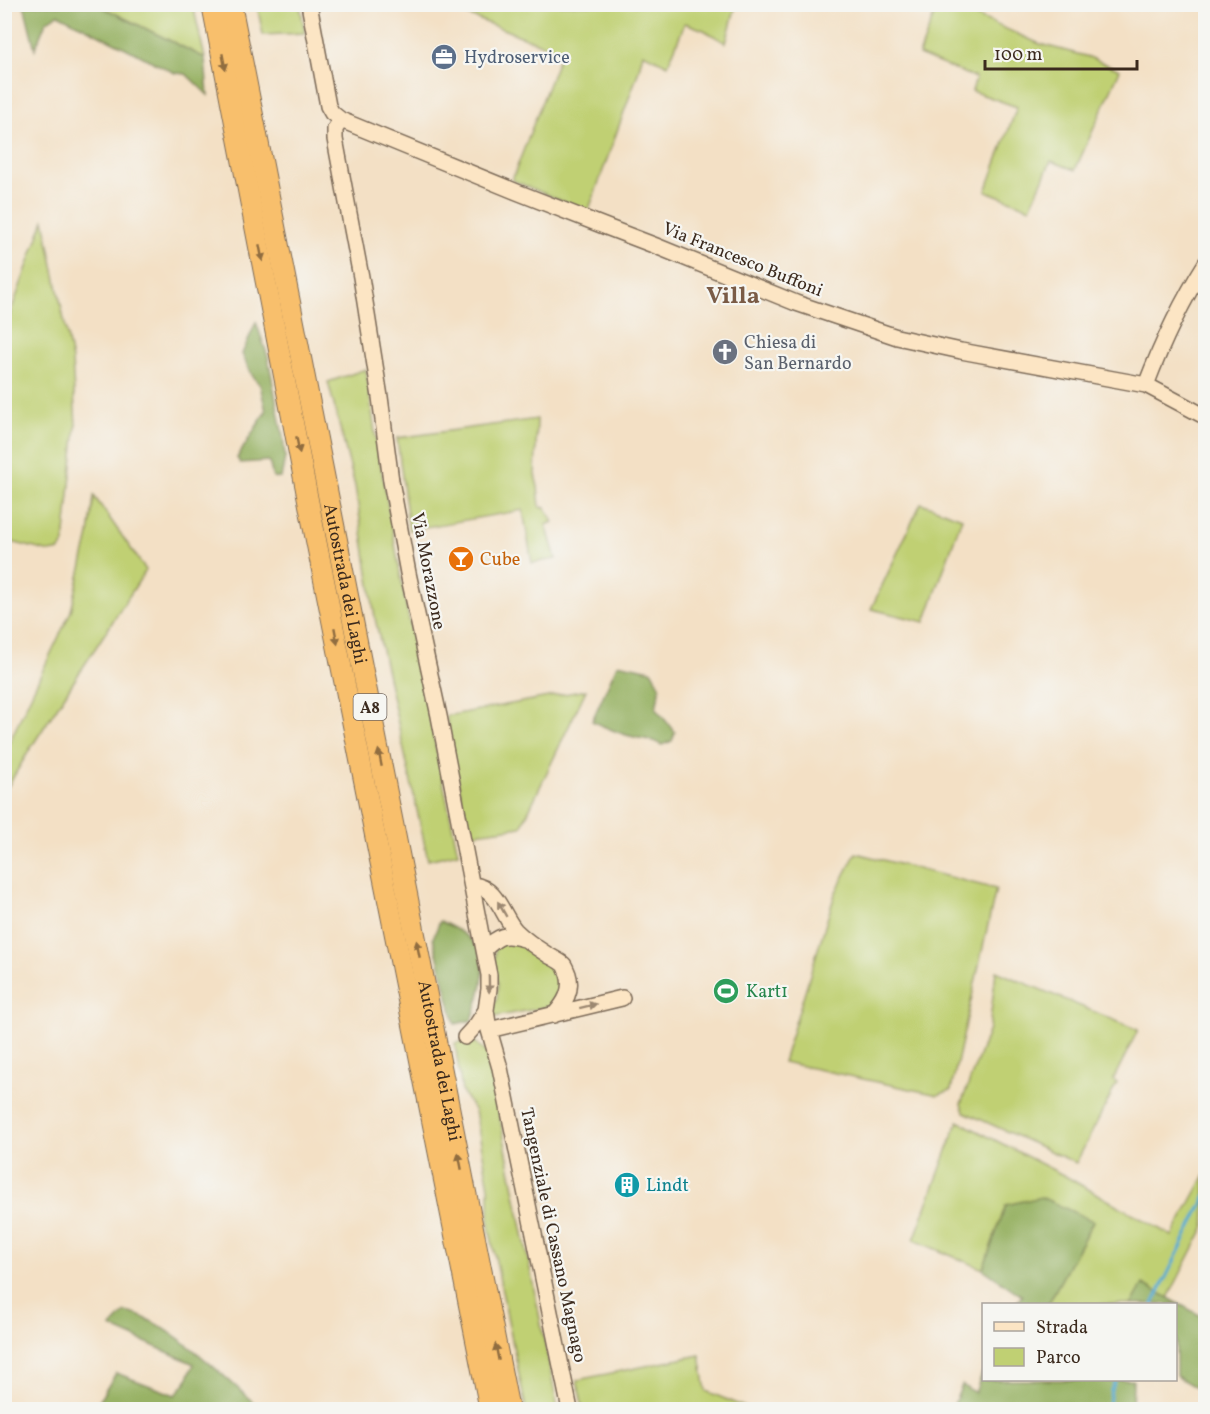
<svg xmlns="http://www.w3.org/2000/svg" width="1210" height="1414" font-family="Vollkorn,serif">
<rect width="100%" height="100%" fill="#f6f6f2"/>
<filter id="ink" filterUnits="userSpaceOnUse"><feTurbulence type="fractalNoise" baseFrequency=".0167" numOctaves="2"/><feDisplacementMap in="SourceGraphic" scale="12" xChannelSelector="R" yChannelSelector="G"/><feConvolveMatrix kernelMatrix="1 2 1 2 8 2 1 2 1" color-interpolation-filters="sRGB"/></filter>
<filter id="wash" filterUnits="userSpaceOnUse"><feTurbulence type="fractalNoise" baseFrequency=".008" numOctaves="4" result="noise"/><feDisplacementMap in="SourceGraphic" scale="24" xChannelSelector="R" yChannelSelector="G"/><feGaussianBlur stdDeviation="1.35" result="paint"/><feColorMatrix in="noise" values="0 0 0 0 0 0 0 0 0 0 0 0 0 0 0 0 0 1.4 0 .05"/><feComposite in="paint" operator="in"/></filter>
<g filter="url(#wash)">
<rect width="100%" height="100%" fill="#f3e0c5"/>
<path fill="#c0d073" stroke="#7e7d48" stroke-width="1.5" d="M98 5H193L205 58Z
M257 5H300L305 33 263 35Z
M442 5H736L726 43 704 30 685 23 668 65 643 53 638 73 588 212 512 180 561 52Z
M941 5H952L1040 44 1089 57 1120 70 1075 170 1051 161 1030 208 986 191 1017 107 972 91 976 78 919 55 937 7Z
M44 220 72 360 76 426 64 543 60 550 50 552 4 540 5 328Z
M366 369 375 433 405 600 458 853 428 860 375 618 355 486 328 382Z
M537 419 535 475 538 487 540 507 546 508 553 522 546 525 556 559 532 563 523 510 409 530 397 438Z
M94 496 146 570 30 749 5 791V752L31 695 71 611 89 535Z
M921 503 962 518 925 622 871 609Z
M586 690 521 827 468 834 446 716Z
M856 853 996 889 951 1090 938 1095 783 1062 835 894Z
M511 937 557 967 563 981 559 995 552 1006 494 1017 492 1011 497 998 498 983 494 963 496 946Z
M996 971 1138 1030 1113 1080 1117 1083 1076 1163 964 1112 961 1104 989 1029Z
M473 1040 487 1053 558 1409H526L489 1227V1187L475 1111 462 1092 455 1043Z
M958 1121 1065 1176 1172 1236 1205 1175V1226L1168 1298 1143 1285 1132 1304H1048L1093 1221 1006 1205 983 1269 914 1240Z
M700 1355 706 1391 749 1409H583L577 1380Z"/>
<path fill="#98b265" stroke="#6a6e42" stroke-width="1.5" d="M24 5H98L205 58 208 95 186 74 175 73 58 14 46 22 35 49Z
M256 322 268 357 283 437 285 457 281 478H273L269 461 240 463 237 458 266 411 260 385 252 375 242 354Z
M622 664 651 670 660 687 656 709 675 732 672 741 662 745C649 738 646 740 634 737 619 734 605 727 592 721L617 665Z
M440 921C453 927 467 934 476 945 491 964 479 999 472 1020L455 1024 433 938Z
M1041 1197 1093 1221 1048 1304H1015L1022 1296 983 1269 1006 1205Z
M1143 1284 1205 1318V1393L1176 1376V1304H1132Z
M125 1312C167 1318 228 1381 261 1409H94L116 1373 175 1395 186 1382 194 1364 111 1327Z
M983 1371 984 1380H1133L1132 1409H952L962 1385 975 1393Z"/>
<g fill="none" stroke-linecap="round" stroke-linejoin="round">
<path stroke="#57abd3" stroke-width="3" d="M1153 1304 1206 1196
M1108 1410 1111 1390 1116 1380"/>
</g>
</g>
<g filter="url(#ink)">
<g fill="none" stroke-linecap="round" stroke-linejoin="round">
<g stroke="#7b6a58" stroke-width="18">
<path id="secondary" d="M309 4 328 106 332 113 341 120 517 192 609 228 656 246 796 303 897 337 961 351 1146 385 1206 417
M341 120 335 129V139L361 277 380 397 391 481 408 573 439 716 484 950 489 975V989L486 1010 489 1030 500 1068 570 1410
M1146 385C1162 343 1182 301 1206 263
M473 885C497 887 502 915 515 930 525 940 537 948 548 955 553 958 560 961 564 965 565 966 567 972 568 974 573 990 565 1003 554 1015
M484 950C499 935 504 933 524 939
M489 1030 622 998
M465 1037 477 1024 486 1010"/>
</g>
<g stroke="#7b6a58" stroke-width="22">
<g id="highway">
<path d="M212 4 310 510 490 1410"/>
<path id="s1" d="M231 4 509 1410"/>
</g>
</g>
<use href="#secondary" stroke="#fce5c4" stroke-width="15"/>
<use href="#highway" stroke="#f8bf6c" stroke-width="20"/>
</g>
<defs><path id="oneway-solid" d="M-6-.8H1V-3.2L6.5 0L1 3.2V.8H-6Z" transform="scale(1.5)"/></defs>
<g fill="#906d41">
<use href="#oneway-solid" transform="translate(224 62) rotate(79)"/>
<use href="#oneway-solid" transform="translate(261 253) rotate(79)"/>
<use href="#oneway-solid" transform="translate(298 445) rotate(79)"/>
<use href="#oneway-solid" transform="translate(336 636) rotate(79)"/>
<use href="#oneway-solid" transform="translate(380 758) rotate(-101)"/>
<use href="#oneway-solid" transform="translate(418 949) rotate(-101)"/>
<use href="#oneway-solid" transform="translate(460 1161) rotate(-101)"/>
<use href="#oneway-solid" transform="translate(497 1352) rotate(-101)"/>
</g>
<g fill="#9c8871">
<use href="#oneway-solid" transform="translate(502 909) rotate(-120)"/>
<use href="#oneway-solid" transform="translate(489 984) rotate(89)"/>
<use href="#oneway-solid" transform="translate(588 1006) rotate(-14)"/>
</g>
</g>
<defs>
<g id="office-disc" transform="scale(1.35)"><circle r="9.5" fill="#5c6f8a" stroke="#f6f6f2"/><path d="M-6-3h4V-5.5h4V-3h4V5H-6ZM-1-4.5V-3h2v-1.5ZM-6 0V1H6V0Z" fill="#fff"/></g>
<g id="church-disc" transform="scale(1.35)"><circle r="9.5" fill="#6b7280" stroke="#f6f6f2"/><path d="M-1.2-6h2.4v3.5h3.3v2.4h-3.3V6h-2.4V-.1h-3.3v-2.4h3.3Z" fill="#fff"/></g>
<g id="bar-disc" transform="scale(1.35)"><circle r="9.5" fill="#e8710a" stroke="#f6f6f2"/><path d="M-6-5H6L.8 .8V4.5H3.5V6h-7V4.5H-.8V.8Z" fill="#fff"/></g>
<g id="stadium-disc" transform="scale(1.35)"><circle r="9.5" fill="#2e9e5b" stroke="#f6f6f2"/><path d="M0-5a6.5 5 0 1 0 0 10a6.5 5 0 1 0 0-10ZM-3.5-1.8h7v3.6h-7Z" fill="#fff"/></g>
<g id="building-disc" transform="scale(1.35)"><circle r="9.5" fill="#0f9aa8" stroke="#f6f6f2"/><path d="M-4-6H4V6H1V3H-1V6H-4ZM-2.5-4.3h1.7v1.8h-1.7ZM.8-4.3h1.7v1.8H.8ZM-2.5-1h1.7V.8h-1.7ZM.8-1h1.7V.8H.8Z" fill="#fff"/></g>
</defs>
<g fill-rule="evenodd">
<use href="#office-disc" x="444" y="57"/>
<use href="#church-disc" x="725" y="352"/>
<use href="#bar-disc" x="461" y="559"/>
<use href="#stadium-disc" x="726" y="991"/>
<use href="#building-disc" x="627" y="1185"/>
</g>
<g text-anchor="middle" stroke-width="4.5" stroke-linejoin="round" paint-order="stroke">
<rect fill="#f6f6f2" stroke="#73675e" stroke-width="1.5" x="353.5" y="694" width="33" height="26" rx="4.5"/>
<g font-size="16" font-weight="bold" fill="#3b2a1e">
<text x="370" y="713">A8</text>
</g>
<g font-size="18" fill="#4e5e75" stroke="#f6f6f2" text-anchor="start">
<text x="464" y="63">Hydroservice</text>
</g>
<g font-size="18" fill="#3b2a1e" stroke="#f6f6f2">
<text transform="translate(743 259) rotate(22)" y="6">Via Francesco Buffoni</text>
<text transform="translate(429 571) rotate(79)" y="6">Via Morazzone</text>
<text dy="6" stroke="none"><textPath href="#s1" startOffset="591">Autostrada dei Laghi</textPath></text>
<text dy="6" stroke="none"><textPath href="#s1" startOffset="1077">Autostrada dei Laghi</textPath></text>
<text transform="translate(554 1235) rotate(78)" y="6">Tangenziale di Cassano Magnago</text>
</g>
<g font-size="18" fill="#5b616d" stroke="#f6f6f2" text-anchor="start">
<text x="744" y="348">Chiesa di<tspan x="744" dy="21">San Bernardo</tspan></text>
</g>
<g font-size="18" fill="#c56008" stroke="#f6f6f2" text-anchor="start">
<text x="480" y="565">Cube</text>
</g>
<g font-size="18" fill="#27864d" stroke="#f6f6f2" text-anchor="start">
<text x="746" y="997">Kart1</text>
</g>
<g font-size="18" fill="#0d838f" stroke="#f6f6f2" text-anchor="start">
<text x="646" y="1191">Lindt</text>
</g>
<g font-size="24" font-weight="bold" fill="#7a5b46" stroke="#f6f6f2">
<text x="733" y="303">Villa</text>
</g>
</g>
<rect width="1210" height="1414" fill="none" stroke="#f6f6f2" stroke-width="24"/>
<rect x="982" y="1303" width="195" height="78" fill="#f6f6f2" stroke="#aba49d" stroke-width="1.5"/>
<rect x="994" y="1322" width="30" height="9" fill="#fce5c4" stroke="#aba49d" stroke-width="1.5"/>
<text x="1036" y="1333" font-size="18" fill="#3b2a1e">Strada</text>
<rect x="994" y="1348" width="30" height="18" fill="#c0d073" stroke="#aba49d" stroke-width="1.5"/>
<text x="1036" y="1363" font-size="18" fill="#3b2a1e">Parco</text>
<path d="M985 60v9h152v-9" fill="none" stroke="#3b2a1e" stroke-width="3"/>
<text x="994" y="60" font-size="18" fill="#3b2a1e" stroke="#f6f6f2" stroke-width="4.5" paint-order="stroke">100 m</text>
</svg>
